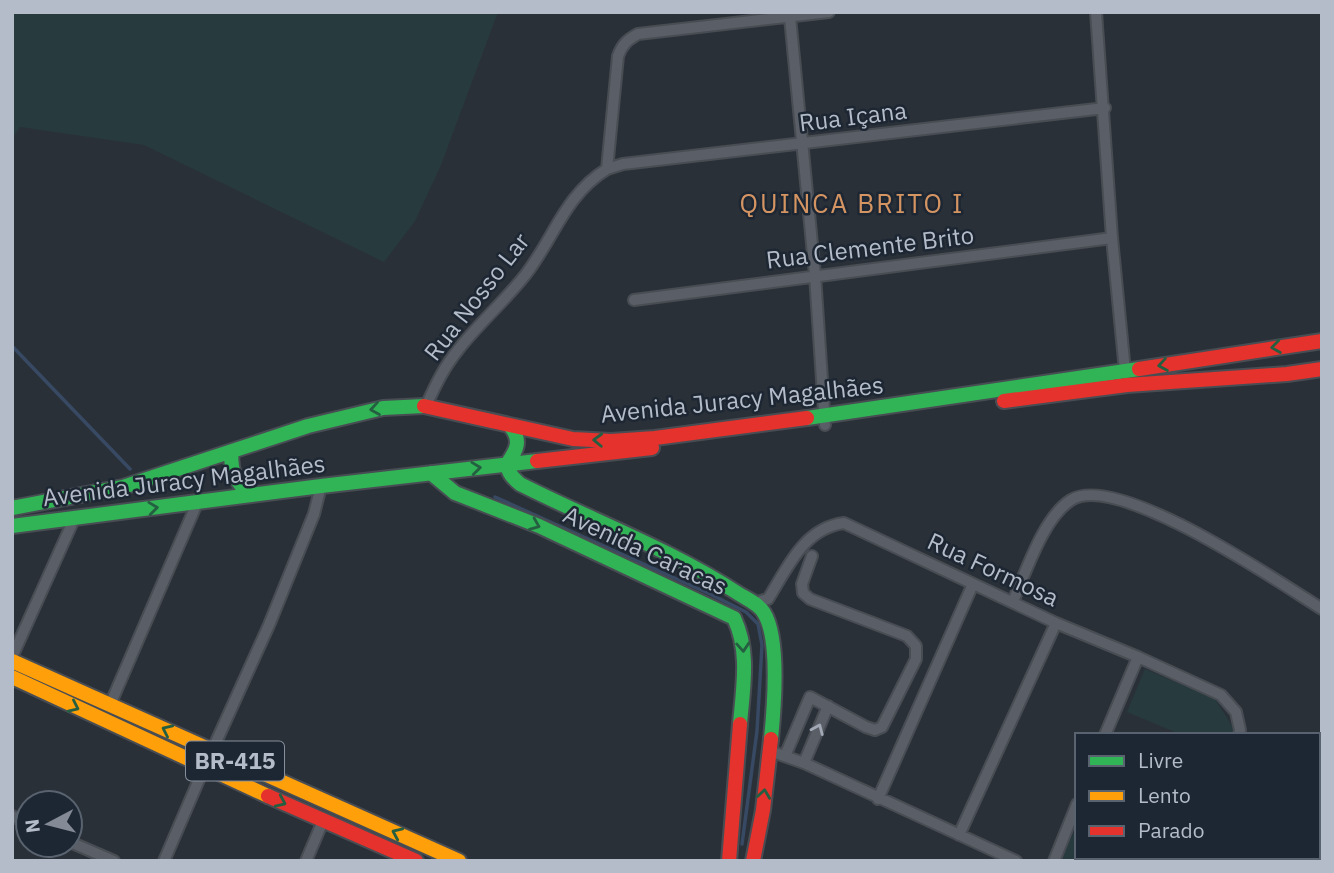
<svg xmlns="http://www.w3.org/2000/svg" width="1334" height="873" font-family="'IBM Plex Sans',sans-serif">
<rect width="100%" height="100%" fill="#2a3038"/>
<path fill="#273a3e" d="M12 12H498L441 165 415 221 384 262 144 145 20 127 12 139Z
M1145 669 1215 699 1232 726 1234 735H1182L1127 712Z
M1077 826V857H1192L1190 861H1059Z"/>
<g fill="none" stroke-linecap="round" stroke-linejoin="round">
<path stroke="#384963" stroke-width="3.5" d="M12 346 130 469
M495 497 710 594 746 612 758 624 762 645 757 731 742 844"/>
<g stroke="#484c53" stroke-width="14">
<path id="street" d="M1096 12 1112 238 1125 371
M790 17 815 275 825 425
M607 169 623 164 1105 108
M634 300 1112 238
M426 406C435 386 444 367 458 350 479 323 505 301 526 274 555 236 565 195 607 169L618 56C622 45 627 40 638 34L829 12
M1013 601C1027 570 1043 518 1071 500 1117 471 1280 583 1322 609
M754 603 768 599C788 567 804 528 844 523L1056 623 1138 657 1221 695 1236 712 1240 730 1239 735
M12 657 75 517
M110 705 198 501
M1105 735 1138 657
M212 751 269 625 314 514 321 486
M770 751 804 763 1016 861
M785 756 810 697 866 727 875 730 882 727 916 659V646L907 636 810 599 803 593 802 584 812 556
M804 763 828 706
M878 799 973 584
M12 816 28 823
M959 835 1056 623
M1318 840 1322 842
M70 842 114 861
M164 861 204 768
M306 861 323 821
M1054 861 1077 804
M1195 861 1197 857"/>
</g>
<g stroke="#484c53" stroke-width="18">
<path id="fast" d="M807 418 1139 369
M510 426C522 440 517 450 507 464 508 473 513 478 520 484 593 521 670 549 739 594 747 599 759 604 764 613 780 639 774 709 771 739
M232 451C229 470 236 483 251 495
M431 473 455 493 539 526 734 618C750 651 743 688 740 724
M12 508 123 487 308 426 383 408 424 406
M12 526 321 486 537 461"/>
</g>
<g stroke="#484c53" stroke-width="18">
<path id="slow" d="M12 661 459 861
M12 677 268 796"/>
</g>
<g stroke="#484c53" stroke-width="18">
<path id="jam" d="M1139 369 1322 341
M1004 401 1127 385 1287 374 1322 369
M424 406 573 439 611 441 655 438 807 418
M537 461 652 448
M268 796 416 861
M729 861 740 724
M753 861 763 810 771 739"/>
</g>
<use href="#street" stroke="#5a5e66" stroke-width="10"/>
<use href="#fast" stroke="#30b455" stroke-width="14"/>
<use href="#slow" stroke="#ff9f0a" stroke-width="14"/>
<use href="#jam" stroke="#e5322d" stroke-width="14"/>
</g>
<defs><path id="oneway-chevron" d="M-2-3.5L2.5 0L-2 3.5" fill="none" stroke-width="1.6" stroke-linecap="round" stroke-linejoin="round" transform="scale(1.75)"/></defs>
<g stroke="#255f41">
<use href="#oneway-chevron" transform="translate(1276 347) rotate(172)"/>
<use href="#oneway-chevron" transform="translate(1163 365) rotate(171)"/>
<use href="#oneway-chevron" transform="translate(375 409) rotate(171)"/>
<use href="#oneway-chevron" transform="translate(598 440) rotate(-178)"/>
<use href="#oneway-chevron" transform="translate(476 468) rotate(-7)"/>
<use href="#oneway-chevron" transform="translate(153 508) rotate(-7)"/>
<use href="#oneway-chevron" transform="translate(535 525) rotate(22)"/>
<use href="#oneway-chevron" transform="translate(743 647) rotate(86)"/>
<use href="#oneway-chevron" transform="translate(74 707) rotate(25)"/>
<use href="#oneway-chevron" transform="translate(167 730) rotate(-155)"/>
<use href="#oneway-chevron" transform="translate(764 794) rotate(-82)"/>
<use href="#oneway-chevron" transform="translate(281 802) rotate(24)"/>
<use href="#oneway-chevron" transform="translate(397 833) rotate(-156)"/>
</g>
<use stroke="#a2a9b5" href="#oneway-chevron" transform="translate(818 729) rotate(-67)"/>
<g text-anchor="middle" stroke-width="5" stroke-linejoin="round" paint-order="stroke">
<rect fill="#1d2633" stroke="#878f9c" stroke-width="2" x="186" y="741.5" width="98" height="39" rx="5"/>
<g font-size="23" font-weight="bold" fill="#b4bcc9">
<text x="235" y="769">BR-415</text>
</g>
<g font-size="24" fill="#b4bcc9" stroke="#1d2633">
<text transform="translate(853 117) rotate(-7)" y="8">Rua Içana</text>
<text transform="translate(870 248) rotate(-7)" y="8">Rua Clemente Brito</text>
<text transform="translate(477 297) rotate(-52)" y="8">Rua Nosso Lar</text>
<text transform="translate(742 400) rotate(-6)" y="8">Avenida Juracy Magalhães</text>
<text transform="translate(184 481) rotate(-7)" y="8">Avenida Juracy Magalhães</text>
<text transform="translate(645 551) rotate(25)" y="8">Avenida Caracas</text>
<text transform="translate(993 570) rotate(25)" y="8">Rua Formosa</text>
</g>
<g font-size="26" letter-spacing="2" fill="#d59563" stroke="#1d2633">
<text x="852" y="213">QUINCA BRITO I</text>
</g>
</g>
<rect width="1334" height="873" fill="none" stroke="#b4bcc9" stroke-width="28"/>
<rect x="1075" y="733" width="245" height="126" fill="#1d2633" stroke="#59626f" stroke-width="2"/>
<rect x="1089" y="756" width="35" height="10" fill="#30b455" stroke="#59626f" stroke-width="2"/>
<text x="1138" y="768" font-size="21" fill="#b4bcc9">Livre</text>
<rect x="1089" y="791" width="35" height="10" fill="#ff9f0a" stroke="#59626f" stroke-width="2"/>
<text x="1138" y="803" font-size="21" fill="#b4bcc9">Lento</text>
<rect x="1089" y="826" width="35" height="10" fill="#e5322d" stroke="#59626f" stroke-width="2"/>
<text x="1138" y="838" font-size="21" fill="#b4bcc9">Parado</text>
<g transform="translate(49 824) rotate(263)"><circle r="33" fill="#1d2633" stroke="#59626f" stroke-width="2"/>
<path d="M0-5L12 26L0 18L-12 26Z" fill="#848b96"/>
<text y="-10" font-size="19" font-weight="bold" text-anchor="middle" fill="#b4bcc9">N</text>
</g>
</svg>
